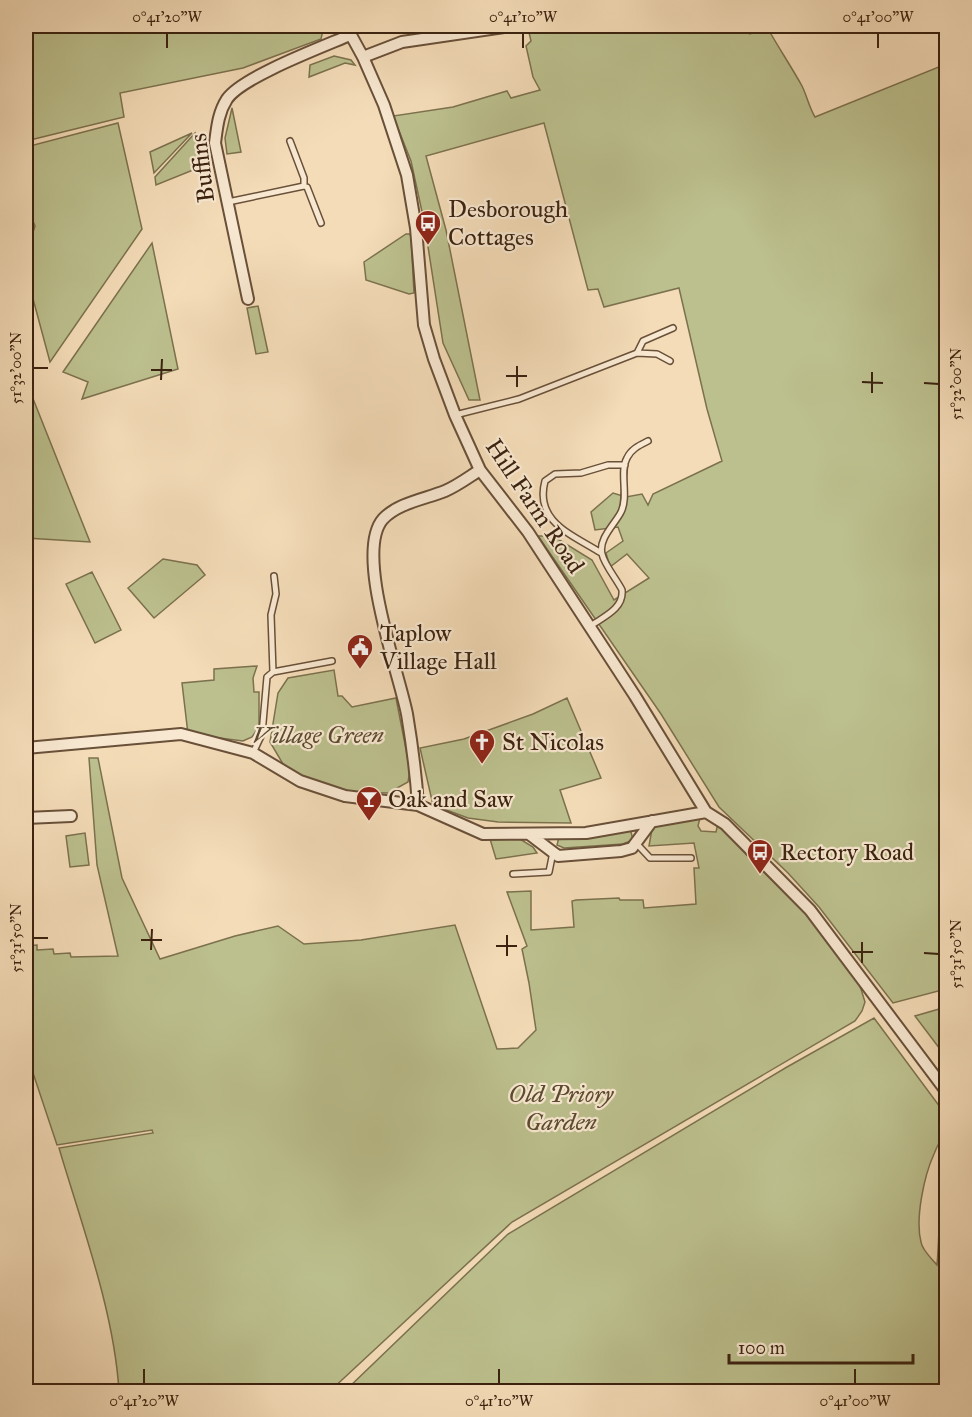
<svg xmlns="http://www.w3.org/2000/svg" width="972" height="1417" font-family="'IM FELL Great Primer',serif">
<rect width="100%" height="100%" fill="#f4dcb8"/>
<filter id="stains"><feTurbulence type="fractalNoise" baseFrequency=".00333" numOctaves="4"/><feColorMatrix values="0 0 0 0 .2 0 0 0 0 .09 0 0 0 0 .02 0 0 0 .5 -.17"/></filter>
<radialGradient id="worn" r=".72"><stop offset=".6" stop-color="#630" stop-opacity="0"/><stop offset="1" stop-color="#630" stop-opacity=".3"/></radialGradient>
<path fill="#bcc08e" stroke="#7c714e" stroke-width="1.5" d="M26 26H324L321 39 243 68 120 93 124 117 26 141Z
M550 26H740V29L750 34 767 27C778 47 791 66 802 86 807 96 809 107 815 117L946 64V989L893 1003 819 907 788 873 719 807 661 714 538 536H553L592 560 614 600 649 578 627 554 610 567 606 553 623 541 618 527 595 530 591 512 613 493 626 497 642 494 648 505 653 494 722 461 707 409 679 288 604 307 598 289 588 290 544 123 426 156 446 230 480 400H469L443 343 424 221 411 161 393 116 453 107 507 91 511 98 540 90 533 77 526 46 531 41 528 28Z
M334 56 351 60 355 65 345 63 309 77 310 65Z
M232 108 241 152 227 154 225 138Z
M118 123 142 229 50 362 32 295 26 254 35 226 26 204V147Z
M192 133 154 173 150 152Z
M195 133 205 169 193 170 156 185 155 177Z
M406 234H410L411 237 414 293 409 294 366 280 364 262Z
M152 243 178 369 82 399 88 382 63 372Z
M258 306 268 352 256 354 247 308Z
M26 381 90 542 26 538Z
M163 559 197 565 205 575 154 618 128 588Z
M92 572 121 630 95 643 66 584Z
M257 666 253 678 254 692H259V727L252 737 243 741 188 734 182 683 214 680V669Z
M334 670 338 696H342L352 707 396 698 410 770 408 782 388 793 350 792 318 784 286 769 270 742 278 693 288 678Z
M567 698 601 778 560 790 571 823 498 822 468 818 433 805 420 748 464 739 533 714Z
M89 758H98L122 878 160 959 235 936 278 926 304 944 361 940 455 925 497 1049 518 1048 536 1030 529 983 522 949 527 946 507 892 531 891V930L574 927 572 901 576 900 619 898 620 900H643L644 908 696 904 694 868H699L694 843 649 846 652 829 669 815 700 818 698 826 701 831 716 832 718 823 754 863 821 926 843 953 861 989 865 1002 862 1011 855 1021 512 1222 330 1391H119C114 1311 82 1226 59 1148L153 1133 152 1130 57 1145 26 1052V946L37 945V950L53 949 54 954 70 953 71 957 118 956 97 865Z
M630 828 633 840 623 844 564 848 557 845 559 837 605 835Z
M85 833 89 865 70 867 66 836Z
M515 836 533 847 537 853 496 859 490 839Z
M946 1007V1057L915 1016Z
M874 1018 946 1115C947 1135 941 1136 934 1154 924 1176 915 1219 921 1242 922 1250 932 1259 937 1265 940 1232 938 1200 946 1168V1391H345L508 1234 787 1067Z"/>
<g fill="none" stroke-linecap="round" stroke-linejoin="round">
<g stroke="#695039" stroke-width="8">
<path id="lane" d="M304 186 307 187 321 223
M228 202 304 186V178L290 141
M637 353 657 354 670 361
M455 415 519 399 637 353 643 341 673 328
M601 553C573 535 534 522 545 481L555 474 581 473 608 465H625
M589 627C603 617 624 609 622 590 617 580 604 564 602 554 598 539 615 524 621 512 629 496 619 472 627 458 631 449 640 445 648 441
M273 672 271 615 276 594 274 576
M253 753 262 734 267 677 273 672 332 661
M636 843 650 858H691
M513 874 549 872 553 852"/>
</g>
<g stroke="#695039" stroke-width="14">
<path id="street" d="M346 26 363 57 384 105 407 175 416 228 424 325 434 359 455 415 480 470 528 532 635 696 706 812 725 824 810 910 946 1091
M363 57 402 42 512 26
M248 299 215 143C217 128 218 113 227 99 242 77 322 47 350 35
M26 748 181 734 253 753 300 781 345 796 418 805 483 834 586 833 706 812
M418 805C416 774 412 744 407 714 399 673 354 552 383 519 398 503 425 499 445 491 457 486 469 477 480 470
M26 818 71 816
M529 834 558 856 621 851 632 848 652 821"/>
</g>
<use href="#lane" stroke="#f8e8d1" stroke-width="5"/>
<use href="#street" stroke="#f8e8d1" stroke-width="10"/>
</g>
<path fill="none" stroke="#3b220f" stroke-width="2" d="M167 48V33M523 48V33M878 48V33M33 368H48M151 370H172M506 376H527M161 380 162 359M862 382 883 383M924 383 939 384M517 387V366M872 393V372M33 938H48M141 940H162M496 946H517M151 950 152 929M852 952H873M924 953 939 954M507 956V935M862 963V942M144 1384V1369M499 1384V1369M855 1384V1369"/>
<defs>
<g id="bus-pin" transform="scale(1.35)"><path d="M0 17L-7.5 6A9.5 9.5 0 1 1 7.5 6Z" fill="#8f2418" stroke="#f8e8d1"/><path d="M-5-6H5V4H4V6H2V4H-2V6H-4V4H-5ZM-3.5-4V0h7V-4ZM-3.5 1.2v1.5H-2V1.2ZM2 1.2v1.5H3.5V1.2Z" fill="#fff"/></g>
<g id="civic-pin" transform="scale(1.35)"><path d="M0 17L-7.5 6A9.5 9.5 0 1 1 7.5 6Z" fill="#8f2418" stroke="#f8e8d1"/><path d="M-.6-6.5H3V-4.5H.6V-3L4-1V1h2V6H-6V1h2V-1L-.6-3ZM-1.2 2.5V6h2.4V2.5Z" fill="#fff"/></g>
<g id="church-pin" transform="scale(1.35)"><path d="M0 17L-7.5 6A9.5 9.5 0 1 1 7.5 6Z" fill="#8f2418" stroke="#f8e8d1"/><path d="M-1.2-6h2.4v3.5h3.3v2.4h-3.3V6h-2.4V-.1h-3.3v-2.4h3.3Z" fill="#fff"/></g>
<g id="bar-pin" transform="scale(1.35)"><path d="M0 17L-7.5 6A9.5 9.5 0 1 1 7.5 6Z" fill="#8f2418" stroke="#f8e8d1"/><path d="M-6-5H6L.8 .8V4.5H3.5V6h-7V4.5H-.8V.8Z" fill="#fff"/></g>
</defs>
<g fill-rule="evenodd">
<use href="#bus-pin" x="428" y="223"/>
<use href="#civic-pin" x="360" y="647"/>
<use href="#church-pin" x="482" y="742"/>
<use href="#bar-pin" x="369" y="799"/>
<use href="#bus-pin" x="760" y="852"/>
</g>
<g text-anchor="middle" stroke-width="4.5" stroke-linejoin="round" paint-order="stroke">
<g font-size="24" fill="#3b220f" stroke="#f8e8d1">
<text transform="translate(202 168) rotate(-97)" y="8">Buffins</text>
<text transform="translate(535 506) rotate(56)" y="8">Hill Farm Road</text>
</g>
<g font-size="24" fill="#3b220f" stroke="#f8e8d1" text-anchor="start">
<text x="448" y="217">Desborough<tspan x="448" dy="28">Cottages</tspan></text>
<text x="380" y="641">Taplow<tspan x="380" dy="28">Village Hall</tspan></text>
<text x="502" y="750">St Nicolas</text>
<text x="388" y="807">Oak and Saw</text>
<text x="780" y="860">Rectory Road</text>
</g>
<g font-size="24" font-style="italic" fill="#5b4a2f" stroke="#f8e8d1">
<text x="318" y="743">Village Green</text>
<text x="561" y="1102">Old Priory<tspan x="561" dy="28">Garden</tspan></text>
</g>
</g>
<rect width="972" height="1417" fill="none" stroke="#f4dcb8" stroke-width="66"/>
<path d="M729 1354v9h184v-9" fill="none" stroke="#3b220f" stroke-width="3"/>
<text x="738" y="1354" font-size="18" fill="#3b220f" stroke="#f8e8d1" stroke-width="4.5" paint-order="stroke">100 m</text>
<rect x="33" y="33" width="906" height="1351" fill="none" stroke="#3b220f" stroke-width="2"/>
<g font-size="15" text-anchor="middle" fill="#3b220f">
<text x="167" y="22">0°41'20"W</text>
<text x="523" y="22">0°41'10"W</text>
<text x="878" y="22">0°41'00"W</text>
<text transform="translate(16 368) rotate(-90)" y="5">51°32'00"N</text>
<text transform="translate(956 384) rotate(-90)" y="5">51°32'00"N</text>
<text transform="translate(16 938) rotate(-90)" y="5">51°31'50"N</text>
<text transform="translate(956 954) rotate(-90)" y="5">51°31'50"N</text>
<text x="144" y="1406">0°41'20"W</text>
<text x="499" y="1406">0°41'10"W</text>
<text x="855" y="1406">0°41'00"W</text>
</g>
<rect width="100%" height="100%" filter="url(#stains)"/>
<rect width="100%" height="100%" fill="url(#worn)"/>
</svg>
